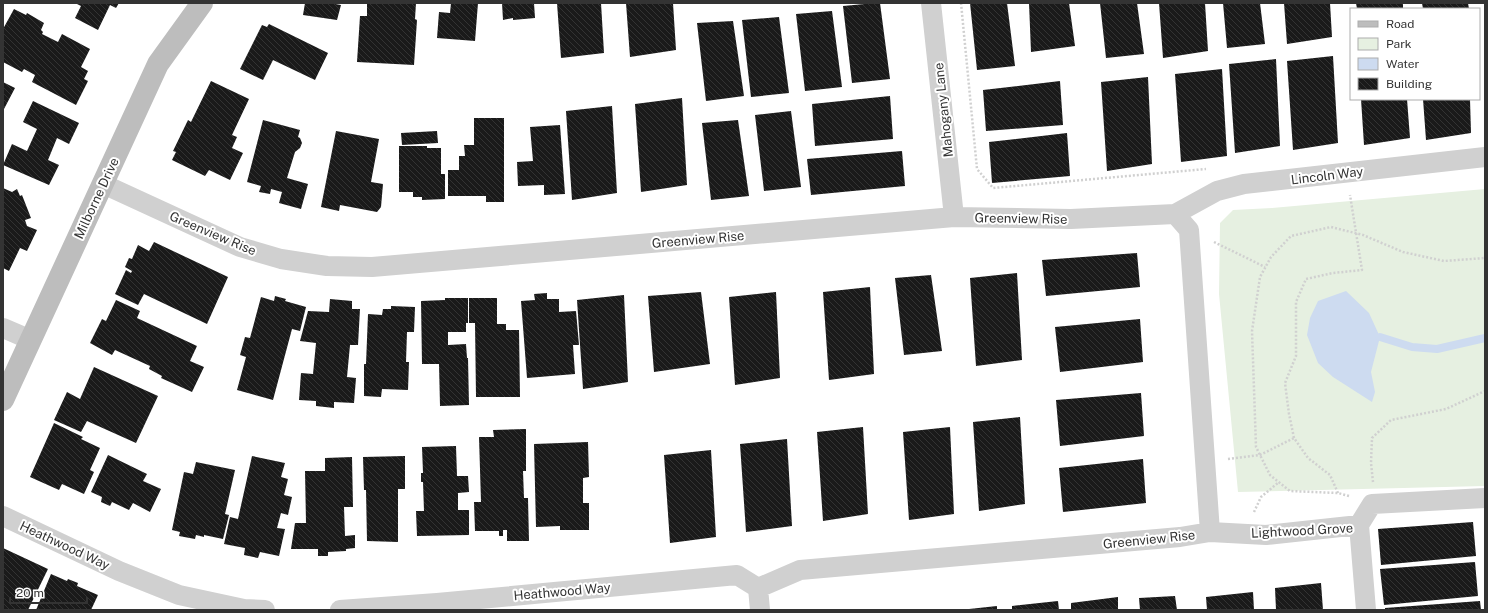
<svg xmlns="http://www.w3.org/2000/svg" width="1488" height="613" font-family="'Public Sans',sans-serif">
<defs>
<pattern id="building-back-hatch" width="6" height="6" patternUnits="userSpaceOnUse"><rect width="6" height="6" fill="#1a1a1a"/><path d="M-1 5l2 2M0 0l6 6M5-1l2 2" fill="none" stroke="#333"/></pattern>
</defs>
<rect width="100%" height="100%" fill="#fff"/>
<path fill="#e6f0e1" d="M1485 189V486L1238 492 1219 294 1220 223 1233 210 1272 208Z"/>
<path fill="#cddbf0" d="M1346 291 1369 313 1380 337 1371 372 1375 392 1372 402 1333 377 1318 363 1307 335 1310 318 1318 301Z"/>
<g fill="none" stroke-linecap="round" stroke-linejoin="round">
<path stroke="#cddbf0" stroke-width="8" d="M1380 337 1412 347 1437 349 1485 338"/>
</g>
<path fill="url(#building-back-hatch)" d="M75 3H119L116 8 110 5 98 30 75 18 81 6Z
M305 3H330L341 5 337 20 303 15Z
M367 3H416L415 19 417 20 414 65 357 62 360 16H367Z
M451 3H478L475 41 437 38 439 12 450 13Z
M502 3H534L535 18 513 20V18L503 20Z
M557 3H601L604 53 561 58Z
M626 3H673L676 50 630 57Z
M875 3H880L890 79 852 83 843 6Z
M970 3H1007L1015 66 977 70Z
M1029 3H1069L1075 46 1031 52Z
M1100 3H1137L1144 54 1106 58Z
M1159 3H1205L1208 51 1163 58Z
M1223 3H1260L1265 44 1227 48Z
M1284 3H1330L1332 37 1287 44Z
M1356 3H1403V9H1357Z
M1422 3H1468L1469 9H1423Z
M14 9 26 15 27 13 44 23 41 30 43 32 42 34 58 42 62 34 90 49 81 67 88 71 84 79 88 81 76 105 32 82 35 75 24 69 22 72 3 62V29Z
M832 11 842 87 805 91 796 14Z
M779 17 789 93 751 97 742 20Z
M733 21 744 96 706 101 697 23Z
M269 24 328 53 315 80 273 60 263 80 240 69 262 25 267 27Z
M1333 56 1338 143 1293 150 1287 61Z
M1276 59 1280 146 1235 153 1229 64Z
M1222 69 1227 156 1181 162 1175 74Z
M1148 77 1152 164 1107 171 1101 82Z
M211 81 249 99 232 135 237 137 232 148 243 153 230 180 209 170 205 176 172 160 176 152 173 151 188 120 191 122Z
M1060 81 1063 125 986 131 983 90Z
M3 82 15 88 4 109H3Z
M890 96 893 139 815 146 812 104Z
M682 98 687 185 641 192 635 104Z
M1361 99H1407L1410 138 1364 145Z
M1423 99H1470L1471 133 1426 140Z
M33 101 79 123 69 144 57 138 48 160 59 165 49 185 3 165 12 144 27 151 37 129 23 122Z
M612 106 617 193 572 200 566 111Z
M791 111 801 187 764 191 755 115Z
M474 118H504V202H486V196H448V170H459V156H465L464 145H474Z
M263 120 300 130 298 137 300 138 302 143 300 148 295 152 287 178 308 184 301 209 279 203 282 192 271 189 270 194 259 192 261 186 247 182Z
M738 120 749 196 711 200 702 123Z
M560 125 565 194 544 195V185L518 186 517 162 533 161 530 127Z
M336 131 379 139 371 182 383 184 381 207 377 212 340 205 339 211 321 207Z
M437 131 438 143 402 145 401 133Z
M1067 133 1070 176 992 183 989 142Z
M399 146H427V148H441V174H445V199L422 200V197H413V192H399Z
M902 151 905 186 811 195 807 159Z
M3 188 12 192 17 189 20 196 22 195 31 218 25 220 27 226 37 230 27 251 20 248 9 271 3 268Z
M154 242 228 277 207 324 144 294 138 305 115 294 126 270 131 273 132 271 125 267 129 258 132 259 138 245 149 251Z
M1137 253 1140 287 1046 296 1042 260Z
M1017 273 1022 360 976 366 970 278Z
M931 275 942 351 904 355 895 278Z
M870 287 874 374 829 380 823 292Z
M701 292 710 364 654 372 648 296Z
M776 292 780 378 735 385 729 297Z
M547 293V299H559V312L576 311 579 345H573L575 374 527 378 521 301 535 300 534 294Z
M624 295 628 382 583 389 577 300Z
M275 296 286 299 285 301 306 307 300 331 292 329 273 400 237 390 246 357 240 355 245 337 250 338 261 297 274 301Z
M445 298H468V323H466V332H448V345L466 344 467 358H468L469 405 440 406 439 364H422L421 301 445 300Z
M469 298H497V324H506V330H519L520 397H476L475 323H469Z
M330 299 352 301V309H360L358 345H350L347 377 356 378 354 403 334 402V408L316 406V401L299 400 301 373 313 374 316 343 300 341 308 311 329 312Z
M116 300 140 311 137 318 197 346 190 361 204 367 192 392 161 378 162 376 149 369 150 366 115 350 112 355 90 343 102 319 106 321Z
M391 306 415 307 414 332H407L406 362H409L408 390 382 389 381 397 364 396V364H366L368 314 382 315 383 309H391Z
M1140 319 1143 362 1060 372 1055 327Z
M94 367 158 396 136 443 87 421 81 432 54 420 67 392 80 399Z
M1141 393 1144 436 1060 446 1056 400Z
M1020 417 1025 504 979 511 973 422Z
M54 423 83 437 81 439 100 448 90 470 94 472 84 494 62 484 59 490 30 477Z
M863 427 868 514 823 521 817 432Z
M950 427 954 514 909 520 903 432Z
M526 429V471H523L524 498H528L529 541H507V530H503V536H499V531H475L474 502H481L479 437H494L493 430Z
M787 439 792 526 746 532 740 444Z
M588 442 589 477 583 478V503H589V530H560V526L536 527 534 444Z
M456 446 457 476H468L469 492 458 493V510H469V535L417 536 416 511H424L423 482H421V473H423L422 447Z
M711 450 716 537 670 543 664 455Z
M108 455 147 474 143 481 161 489 150 512 133 503 129 510 112 502 110 506 101 502 102 497 91 492Z
M252 456 285 463 281 477 288 479 284 495 292 497 288 515 281 513 277 528 285 529 279 556 260 552 258 558 244 555 245 548 224 544 230 517 238 519Z
M405 456V489H398V542L367 541 366 490H364L363 457Z
M352 457 353 507H344L345 536 355 535V548L346 549V551L328 552V556H318V549H291L295 523H306L305 471H325V458Z
M1143 459 1146 503 1063 512 1059 468Z
M196 462 235 470 225 514 229 515 223 539 204 535V537L196 535 195 539 179 536 180 532 172 530 184 472 193 474Z
M1473 522 1476 556 1381 565 1378 529Z
M3 548 48 569 28 610 19 609V610H3Z
M1475 562 1478 596 1384 605 1380 569Z
M51 574 67 581 68 579 78 583 77 586 98 595 91 610H36Z
M1321 583 1323 610H1276L1275 588Z
M1253 592 1254 610H1207L1206 597Z
M1175 596 1177 610H1140L1139 598Z
M1118 597V610H1071V603Z
M1058 601 1059 610H1012V606Z
M1480 601 1481 610H1385V608Z
M997 606V610H969V609Z"/>
<g fill="none" stroke-linecap="round" stroke-linejoin="round">
<path stroke="#d0d0d0" stroke-width="2.5" stroke-dasharray="2 2" stroke-linecap="butt" d="M961 3 977 169 993 188 1206 169
M1214 242 1265 267
M1228 459 1260 455 1294 438
M1373 482 1371 463 1372 438 1391 420 1446 409 1485 391
M1338 493 1330 475 1308 458 1294 438 1289 414 1285 383 1296 356V302L1306 279 1333 273 1362 270 1350 195
M1349 496 1338 493 1290 491 1270 475 1256 447 1252 331 1260 277 1271 257 1291 236 1331 227 1363 235 1403 252 1444 261 1485 258
M1254 512 1261 497 1279 482"/>
<path stroke="#d0d0d0" stroke-width="20" d="M931 3 954 217
M103 184 240 247 281 259 327 266 372 267 954 217 1071 219 1175 214 1189 230 1210 532 1180 537 800 570 758 588
M1175 214 1217 191 1244 184 1485 157
M3 328 31 340
M3 516 119 571 179 595 244 609 265 610
M1359 525 1372 504 1485 498
M1210 532 1266 535 1359 525 1366 610
M758 588 760 610
M340 610 437 603 737 575 758 588"/>
<path stroke="#bdbdbd" stroke-width="22" d="M3 400 158 64 202 3"/>
</g>
<g text-anchor="middle" stroke-width="4" stroke-linejoin="round" paint-order="stroke">
<g font-size="13" fill="#333" stroke="#fff">
<text transform="translate(943 110) rotate(-96)" y="5">Mahogany Lane</text>
<text transform="translate(1327 175) rotate(-7)" y="5">Lincoln Way</text>
<text transform="translate(96 198) rotate(-65)" y="5">Milborne Drive</text>
<text transform="translate(1021 218) rotate(1)" y="5">Greenview Rise</text>
<text transform="translate(213 233) rotate(23)" y="5">Greenview Rise</text>
<text transform="translate(698 239) rotate(-5)" y="5">Greenview Rise</text>
<text transform="translate(1302 530) rotate(-3)" y="5">Lightwood Grove</text>
<text transform="translate(1149 539) rotate(-6)" y="5">Greenview Rise</text>
<text transform="translate(65 545) rotate(25)" y="5">Heathwood Way</text>
<text transform="translate(562 591) rotate(-5)" y="5">Heathwood Way</text>
</g>
</g>
<rect width="1488" height="613" fill="none" stroke="#333333" stroke-width="8"/>
<rect x="1350" y="8" width="130" height="92" fill="#ffffff" stroke="#adadad"/>
<rect x="1358" y="21" width="20" height="6" fill="#bdbdbd" stroke="#adadad"/>
<text x="1386" y="28" font-size="12" fill="#333333">Road</text>
<rect x="1358" y="38" width="20" height="12" fill="#e6f0e1" stroke="#adadad"/>
<text x="1386" y="48" font-size="12" fill="#333333">Park</text>
<rect x="1358" y="58" width="20" height="12" fill="#cddbf0" stroke="#adadad"/>
<text x="1386" y="68" font-size="12" fill="#333333">Water</text>
<rect x="1358" y="78" width="20" height="12" fill="url(#building-back-hatch)" stroke="#adadad"/>
<text x="1386" y="88" font-size="12" fill="#333333">Building</text>
<path d="M10 597v6h77v-6" fill="none" stroke="#333333" stroke-width="2"/>
<text x="16" y="597" font-size="12" fill="#333333" stroke="#ffffff" stroke-width="3" paint-order="stroke">20 m</text>
</svg>
